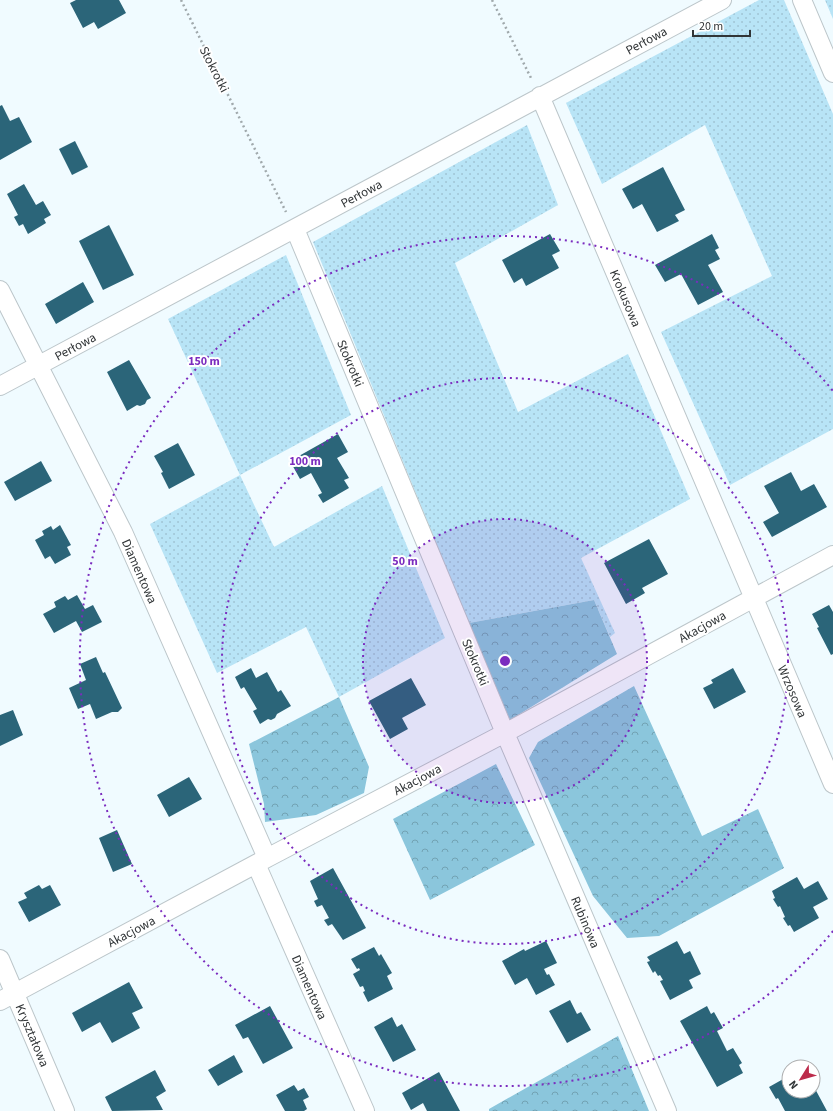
<svg xmlns="http://www.w3.org/2000/svg" width="833" height="1111" font-family="'Source Sans 3',sans-serif">
<defs>
<pattern id="grass-dots" width="8" height="8" patternUnits="userSpaceOnUse"><rect width="8" height="8" fill="#b8e4f6"/><path d="M2 2h.1M6 6h.1" fill="none" stroke="#9fc4d4" stroke-width="1.8" stroke-linecap="round"/></pattern>
<pattern id="forest-crowns" width="20" height="18" patternUnits="userSpaceOnUse"><rect width="20" height="18" fill="#8bc6dc"/><path d="M2 6a3 3 0 1 1 6 0M12 15a3 3 0 1 1 6 0" fill="none" stroke="#72a2b3"/></pattern>
</defs>
<rect width="100%" height="100%" fill="#f0fbff"/>
<path fill="url(#grass-dots)" d="M759 0H784L833 114V429L730 485 661 332 772 276 705 125 602 184 566 103Z
M825 0H833V19Z
M527 125 558 205 455 263 518 412 628 354 690 499 581 558 615 633 610 637 594 600 469 623 313 242Z
M286 255 351 415 240 475 274 547 382 486 445 638 339 697 306 627 217 673 150 524 240 475 168 319Z"/>
<path fill="url(#forest-crowns)" d="M594 600 617 654 510 720 469 623Z
M634 686 702 836 758 809 784 868 659 936 627 938 593 896 529 758 538 742Z
M339 697 369 767 364 793 316 815 265 822 264 804 249 744Z
M496 764 535 845 430 900 393 819Z
M618 1036 649 1111H489V1109Z"/>
<path fill="#2b6579" d="M76 0H119L126 13 98 29 94 22 83 28 70 3Z
M2 105 10 121 19 117 32 142 0 160V106Z
M75 141 88 167 72 175 59 149Z
M663 167 685 210 675 215 679 221 657 232 642 204 633 209 622 189Z
M24 184 36 205 43 201 51 215 44 219 46 223 28 234 23 224 19 226 14 217 18 215 7 194Z
M109 225 134 275 103 290 79 241Z
M550 234 560 251 552 255 559 268 526 286 522 278 514 283 502 260Z
M712 234 719 248 715 250 720 259 708 265 723 292 698 305 681 274 665 282 655 265Z
M83 282 94 302 56 324 45 304Z
M129 360 151 398 147 400 145 404 140 406 137 405 127 411 107 372Z
M338 434 348 452 337 458 349 478 344 480 349 488 323 503 318 495 322 493 311 473 300 479 290 461Z
M178 443 195 475 169 489 161 473 163 472 154 456Z
M41 461 52 481 15 501 4 482Z
M791 472 801 491 814 484 827 507 772 537 763 522 779 513 764 486Z
M60 525 71 545 67 547 71 555 55 564 50 556 45 559 35 540 44 535 42 531 51 526 53 530Z
M649 539 668 574 642 588 645 593 626 604 604 563Z
M77 595 85 609 93 605 102 622 82 632 76 621 54 633 43 614 56 607 54 602 65 596 68 600Z
M829 605 833 612V654L831 655 817 628 819 627 812 614Z
M96 657 103 673 105 672 122 708 118 712H112L96 719 90 704 78 709 69 688 86 680 80 664Z
M251 668 256 678 267 672 278 692 281 690 291 706 277 714 275 718 271 720 268 719 260 724 253 711 257 709 244 687 241 689 235 677Z
M733 668 746 692 714 709 703 688 713 683 711 680Z
M411 678 426 705 402 718 408 729 390 739 369 701Z
M13 710 23 735 0 746V715Z
M189 777 202 799 169 817 157 795Z
M117 830 132 864 113 872 99 838Z
M333 868 366 928 343 940 332 924 328 926 324 920 329 918 322 905 317 907 314 901 318 899 310 881Z
M797 877 804 889 818 881 828 899 813 907 819 918 794 932 790 925 788 926 783 918 785 917 780 906 778 907 773 899 775 898 772 891Z
M39 885 42 889 50 885 61 905 29 922 18 902 27 898 24 893Z
M546 941 557 963 544 969 547 975 549 974 555 985 536 995 527 978 515 985 502 961 524 949 525 951Z
M677 941 684 954 690 951 701 974 689 980 693 988 670 1000 660 981 663 980 660 975 658 976 655 971 653 973 647 962 650 961 647 957Z
M374 947 379 956 381 954 392 973 387 976 393 989 368 1002 363 992 365 991 363 986 360 987 353 974 360 970 359 968 357 969 351 959Z
M129 982 143 1008 132 1013 140 1028 112 1043 100 1022 82 1032 72 1013Z
M570 1000 577 1014 581 1012 591 1030 567 1043 549 1011Z
M270 1006 293 1048 263 1064 248 1037 243 1039 235 1025Z
M707 1006 711 1014 714 1012 723 1028 717 1031 727 1051 733 1048 742 1063 739 1065 743 1073 717 1087 680 1021Z
M392 1017 397 1027 402 1024 416 1050 393 1062 374 1027Z
M234 1055 243 1072 218 1086 208 1070Z
M155 1070 166 1091 156 1097 163 1110 112 1111 105 1097Z
M439 1072 460 1111H427L423 1103 411 1110 402 1093Z
M785 1078 786 1081 789 1079V1091H813V1085L827 1111H785L778 1098 776 1099 769 1087Z
M294 1085 298 1091 304 1088 309 1097 303 1100 307 1109 304 1111H285L276 1095Z"/>
<g fill="none" stroke-linecap="round" stroke-linejoin="round">
<g stroke="#bcc6ca" stroke-width="20">
<path id="street" d="M802 0 833 73
M540 96 833 784
M295 229 505 733 667 1111
M0 290 123 532 267 858
M0 386 722 0
M256 864 365 1111
M0 959 65 1111
M0 1001 267 858 505 733 833 555"/>
</g>
<path stroke="#a0a9ac" stroke-width="2.5" stroke-dasharray="2 3" stroke-linecap="butt" d="M181 0 286 212
M492 0 532 80"/>
<use href="#street" stroke="#fff" stroke-width="18"/>
</g>
<circle cx="505" cy="661" r="142" fill="#7b2cbf" fill-opacity=".12"/>
<g fill="none" stroke="#7b2cbf" stroke-width="2" stroke-dasharray="2 4">
<circle cx="505" cy="661" r="142"/>
<circle cx="505" cy="661" r="283"/>
<path d="M833 931A425 425 0 1 1 833 391"/>
</g>
<g text-anchor="middle" stroke-width="4" stroke-linejoin="round" paint-order="stroke">
<g font-size="13" fill="#313537" stroke="#fff">
<text transform="translate(646 40) rotate(-28)" y="5">Perłowa</text>
<text transform="translate(215 69) rotate(63)" y="5">Stokrotki</text>
<text transform="translate(361 193) rotate(-28)" y="5">Perłowa</text>
<text transform="translate(626 298) rotate(67)" y="5">Krokusowa</text>
<text transform="translate(75 346) rotate(-28)" y="5">Perłowa</text>
<text transform="translate(351 363) rotate(67)" y="5">Stokrotki</text>
<text transform="translate(140 571) rotate(66)" y="5">Diamentowa</text>
<text transform="translate(702 626) rotate(-29)" y="5">Akacjowa</text>
<text transform="translate(476 662) rotate(67)" y="5">Stokrotki</text>
<text transform="translate(793 691) rotate(67)" y="5">Wrzosowa</text>
<text transform="translate(417 779) rotate(-28)" y="5">Akacjowa</text>
<text transform="translate(586 922) rotate(67)" y="5">Rubinowa</text>
<text transform="translate(131 931) rotate(-28)" y="5">Akacjowa</text>
<text transform="translate(310 987) rotate(66)" y="5">Diamentowa</text>
<text transform="translate(33 1035) rotate(67)" y="5">Kryształowa</text>
</g>
</g>
<circle cx="505" cy="661" r="6" fill="#7b2cbf" stroke="#fff" stroke-width="2"/>
<g font-size="12" text-anchor="middle" font-weight="bold" fill="#7b2cbf" stroke="#fff" stroke-width="4" stroke-linejoin="round" paint-order="stroke">
<text x="204" y="365">150 m</text>
<text x="305" y="465">100 m</text>
<text x="405" y="565">50 m</text>
</g>
<g transform="translate(801 1079) rotate(233)"><circle r="19" fill="#ffffff" stroke="#adaeaf"/>
<path d="M0-3L7 15L0 10L-7 15Z" fill="#bc2b4b"/>
<text y="-6" font-size="11" font-weight="bold" text-anchor="middle" fill="#313537">N</text>
</g>
<path d="M693 30v6h57v-6" fill="none" stroke="#313537" stroke-width="2"/>
<text x="699" y="30" font-size="12" fill="#313537" stroke="#ffffff" stroke-width="3" paint-order="stroke">20 m</text>
</svg>
